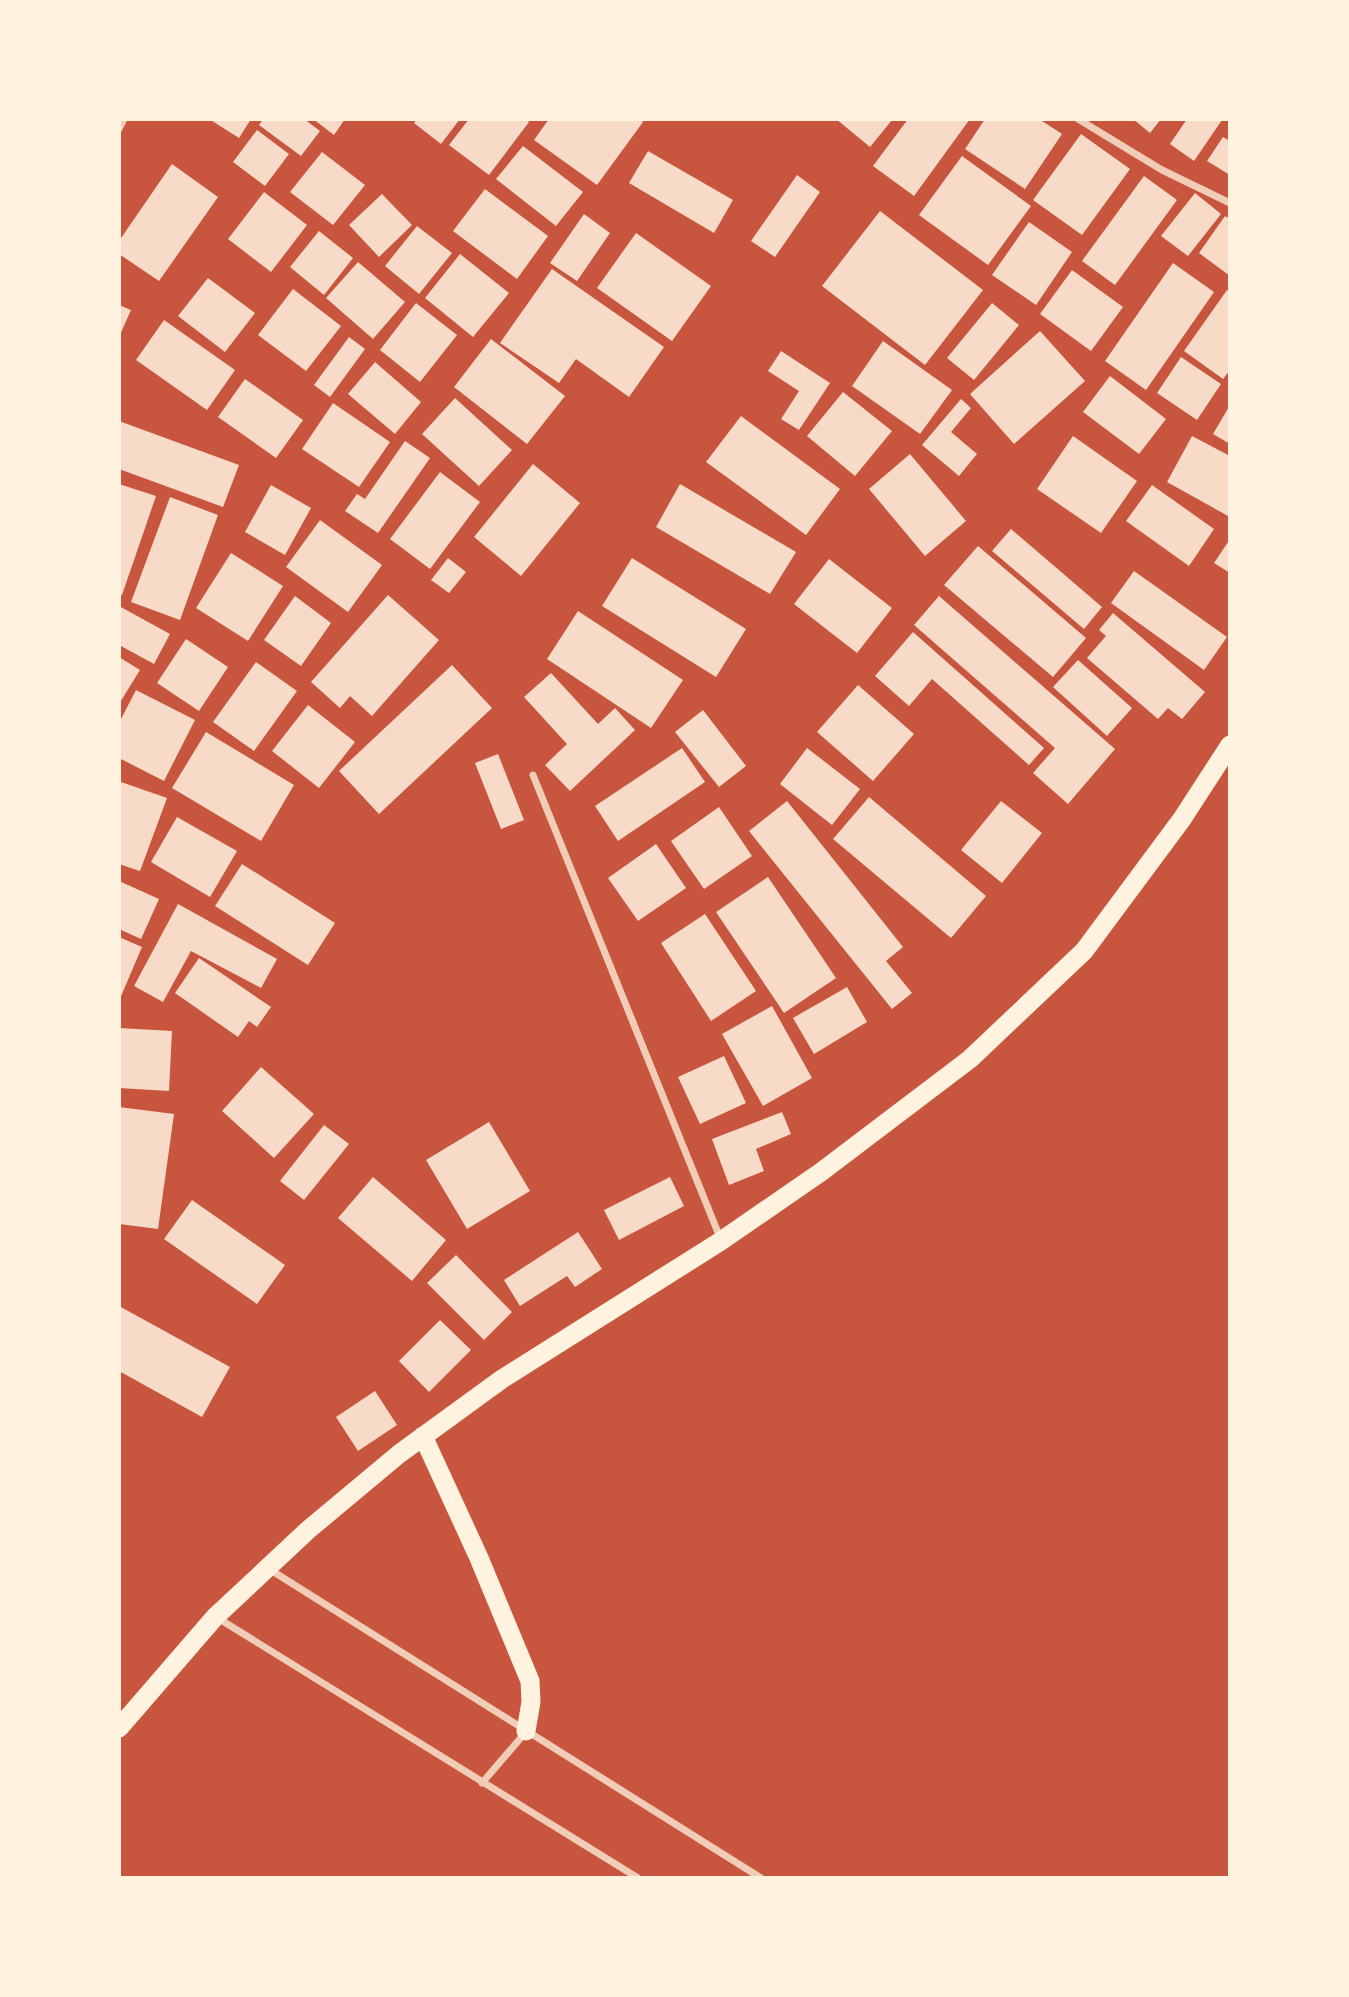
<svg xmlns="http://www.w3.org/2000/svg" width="1349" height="1997" font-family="'Alegreya Sans',sans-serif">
<rect width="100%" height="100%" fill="#c8553d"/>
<path fill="#f7dbc8" d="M209 119H251L239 138Z
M263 119H304L320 131 301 156 259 125Z
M313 119H345L334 135Z
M417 119H460L441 144 414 123Z
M469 119H525L529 122 489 175 449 145Z
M549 119H640L643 122 597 185 534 140Z
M836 119H891L892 120 870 147Z
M908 119H970L914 196 873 166Z
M985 119H1039L1062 134 1025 189 965 149Z
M1133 119H1161L1150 133Z
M1187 119 1222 120 1194 161 1170 144Z
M257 130 289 154 265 186 233 162Z
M1081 134 1130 169 1082 235 1033 200Z
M1223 137 1230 141V175L1207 161Z
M523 146 583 192 556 226 496 179Z
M648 151 733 200 714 233 629 183Z
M322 152 365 185 333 225 290 192Z
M962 156 1031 206 988 265 919 215Z
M172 164 218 197 159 281 119 254V241Z
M797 175 820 192 775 257 751 241Z
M1144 176 1177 200 1115 285 1082 261Z
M485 189 548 236 517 279 453 231Z
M264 192 307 225 271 272 228 239Z
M1195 193 1221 214 1188 256 1161 236Z
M382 194 412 225 379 257 349 225Z
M880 211 983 290 925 365 822 286Z
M584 214 610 233 577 281 550 263Z
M1225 216 1230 219V276L1199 253Z
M1029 222 1072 252 1036 305 992 275Z
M417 226 452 253 419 294 385 266Z
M319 231 353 258 324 295 290 267Z
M636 233 711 286 672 341 597 288Z
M460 254 509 293 473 337 425 298Z
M358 262 405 302 373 339 326 298Z
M1173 263 1214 292 1146 390 1105 361Z
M552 269 664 347 629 397 576 359 559 383 500 343Z
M1072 270 1123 307 1091 351 1040 314Z
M208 278 255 313 225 352 178 316Z
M293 289 341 326 306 371 258 335Z
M1227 290 1230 292V370L1223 379 1184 351Z
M416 303 457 335 420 382 380 350Z
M992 303 1019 325 974 380 947 358Z
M119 305 131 310 119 337Z
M164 320 235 370 207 410 136 360Z
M1040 331 1085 381 1014 444 970 394Z
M349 337 365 349 330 397 314 385Z
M491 339 565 396 527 444 454 387Z
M883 341 952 390 920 434 852 386Z
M781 351 830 383 799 430 781 419 799 391 768 371Z
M1181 357 1221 384 1197 420 1157 393Z
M375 362 421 402 395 434 348 394Z
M1110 376 1166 419 1139 454 1083 412Z
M245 379 303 420 276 458 218 417Z
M843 392 892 431 855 476 807 436Z
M455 398 512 450 479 486 422 434Z
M961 399 971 408 951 432 977 454 959 476 922 445Z
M333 403 390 442 359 487 302 449Z
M1230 405V444L1213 434Z
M741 416 840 489 806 535 706 462Z
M119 421 239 465 223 507 119 469Z
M1073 436 1137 481 1101 533 1037 489Z
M1192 436 1230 456 1228 516 1167 482Z
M405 441 430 458 378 533 345 511 357 494 365 499Z
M910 454 966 521 925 556 869 489Z
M533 464 580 503 521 576 474 537Z
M440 472 480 502 430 569 390 539Z
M119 484 156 496 122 595 119 594Z
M680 484 796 552 770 594 656 527Z
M271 485 311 508 285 555 245 532Z
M1152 485 1214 529 1189 566 1126 521Z
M170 497 218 515 180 620 131 602Z
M320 520 382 565 348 612 286 567Z
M1011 529 1102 607 1084 629 992 551Z
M1230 539V573L1214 563Z
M978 546 1086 638 1053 677 944 585Z
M231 553 283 586 248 641 196 608Z
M448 558 466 572 449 593 431 580Z
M632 558 746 629 716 677 602 606Z
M829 559 892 608 857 653 794 604Z
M1134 571 1227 637 1204 670 1111 603Z
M388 595 439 640 372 716 350 696 340 708 311 682Z
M295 596 331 623 301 666 264 640Z
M939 596 1115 749 1068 804 1033 773 1055 748 914 625Z
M119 606 170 634 154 664 119 645Z
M578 611 683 680 651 728 547 659Z
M1113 613 1205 692 1182 719 1168 708 1158 719 1087 658 1106 636 1099 630Z
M913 632 1044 748 1029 765 932 679 909 706 875 676Z
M186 639 228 667 199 711 157 683Z
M119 657 140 670 119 704Z
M1078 660 1132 708 1107 736 1053 687Z
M256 662 297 691 254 751 213 722Z
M452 665 492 708 379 814 339 771Z
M551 673 598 724 615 708 635 730 570 791 545 765 567 744 524 697Z
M858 685 914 734 873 781 817 732Z
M136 690 195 720 164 781 119 758V723Z
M308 705 355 742 319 788 272 751Z
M703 710 746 766 719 787 675 732Z
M206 732 294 785 261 841 172 788Z
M682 748 705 782 618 841 595 806Z
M807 748 860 789 832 825 780 784Z
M498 754 524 820 501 829 475 763Z
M121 782 167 798 140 871 119 864V788Z
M869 797 986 896 951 938 833 839Z
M787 801 903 947 886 961 912 993 892 1009 749 831Z
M1001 801 1042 833 1002 883 961 850Z
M719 807 752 856 704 889 671 841Z
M177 817 237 851 210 897 151 862Z
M656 844 686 888 638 921 608 878Z
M242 864 335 923 308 965 215 906Z
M768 877 836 978 784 1013 716 912Z
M119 881 159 899 141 939 119 929Z
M178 904 277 959 261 988 191 951 163 1002 134 986Z
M705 914 756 991 711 1021 661 943Z
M119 937 142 947 119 1001Z
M199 958 271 1007 257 1027 249 1021 238 1037 175 993Z
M847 987 867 1022 814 1054 793 1018Z
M772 1006 812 1078 763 1106 722 1034Z
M119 1028 172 1031 169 1091 119 1088Z
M724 1056 746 1103 700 1124 678 1077Z
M261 1067 314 1114 274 1158 222 1111Z
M119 1107 174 1114 158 1229 119 1224Z
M782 1112 791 1134 756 1149 764 1171 729 1185 712 1139Z
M489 1122 530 1191 467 1229 426 1160Z
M324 1125 349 1144 304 1200 280 1181Z
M373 1177 446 1240 412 1281 338 1218Z
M670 1177 684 1206 619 1240 604 1210Z
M192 1200 285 1265 257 1304 164 1239Z
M578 1232 602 1269 575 1287 567 1276 520 1306 504 1280Z
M456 1255 512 1312 484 1340 427 1283Z
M119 1306 230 1367 202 1417 119 1371Z
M440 1320 471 1350 429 1392 399 1361Z
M375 1391 397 1425 358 1451 336 1417Z"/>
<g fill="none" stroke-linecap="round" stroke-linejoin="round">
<path stroke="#f1ccb7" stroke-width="7" d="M1078 119 1162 170 1230 203
M119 129 124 119
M533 775 721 1240
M269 1569 761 1878
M216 1617 638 1878
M482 1783 525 1733"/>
<path stroke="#fff3e0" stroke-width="19" d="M423 1436 479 1558 530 1681 531 1702 526 1731
M119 1728 215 1617 308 1530 399 1454 502 1379 721 1241 821 1172 970 1059 1084 951 1182 819 1230 745"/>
</g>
<rect width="1349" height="1997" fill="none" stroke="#fff3e0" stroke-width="242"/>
</svg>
